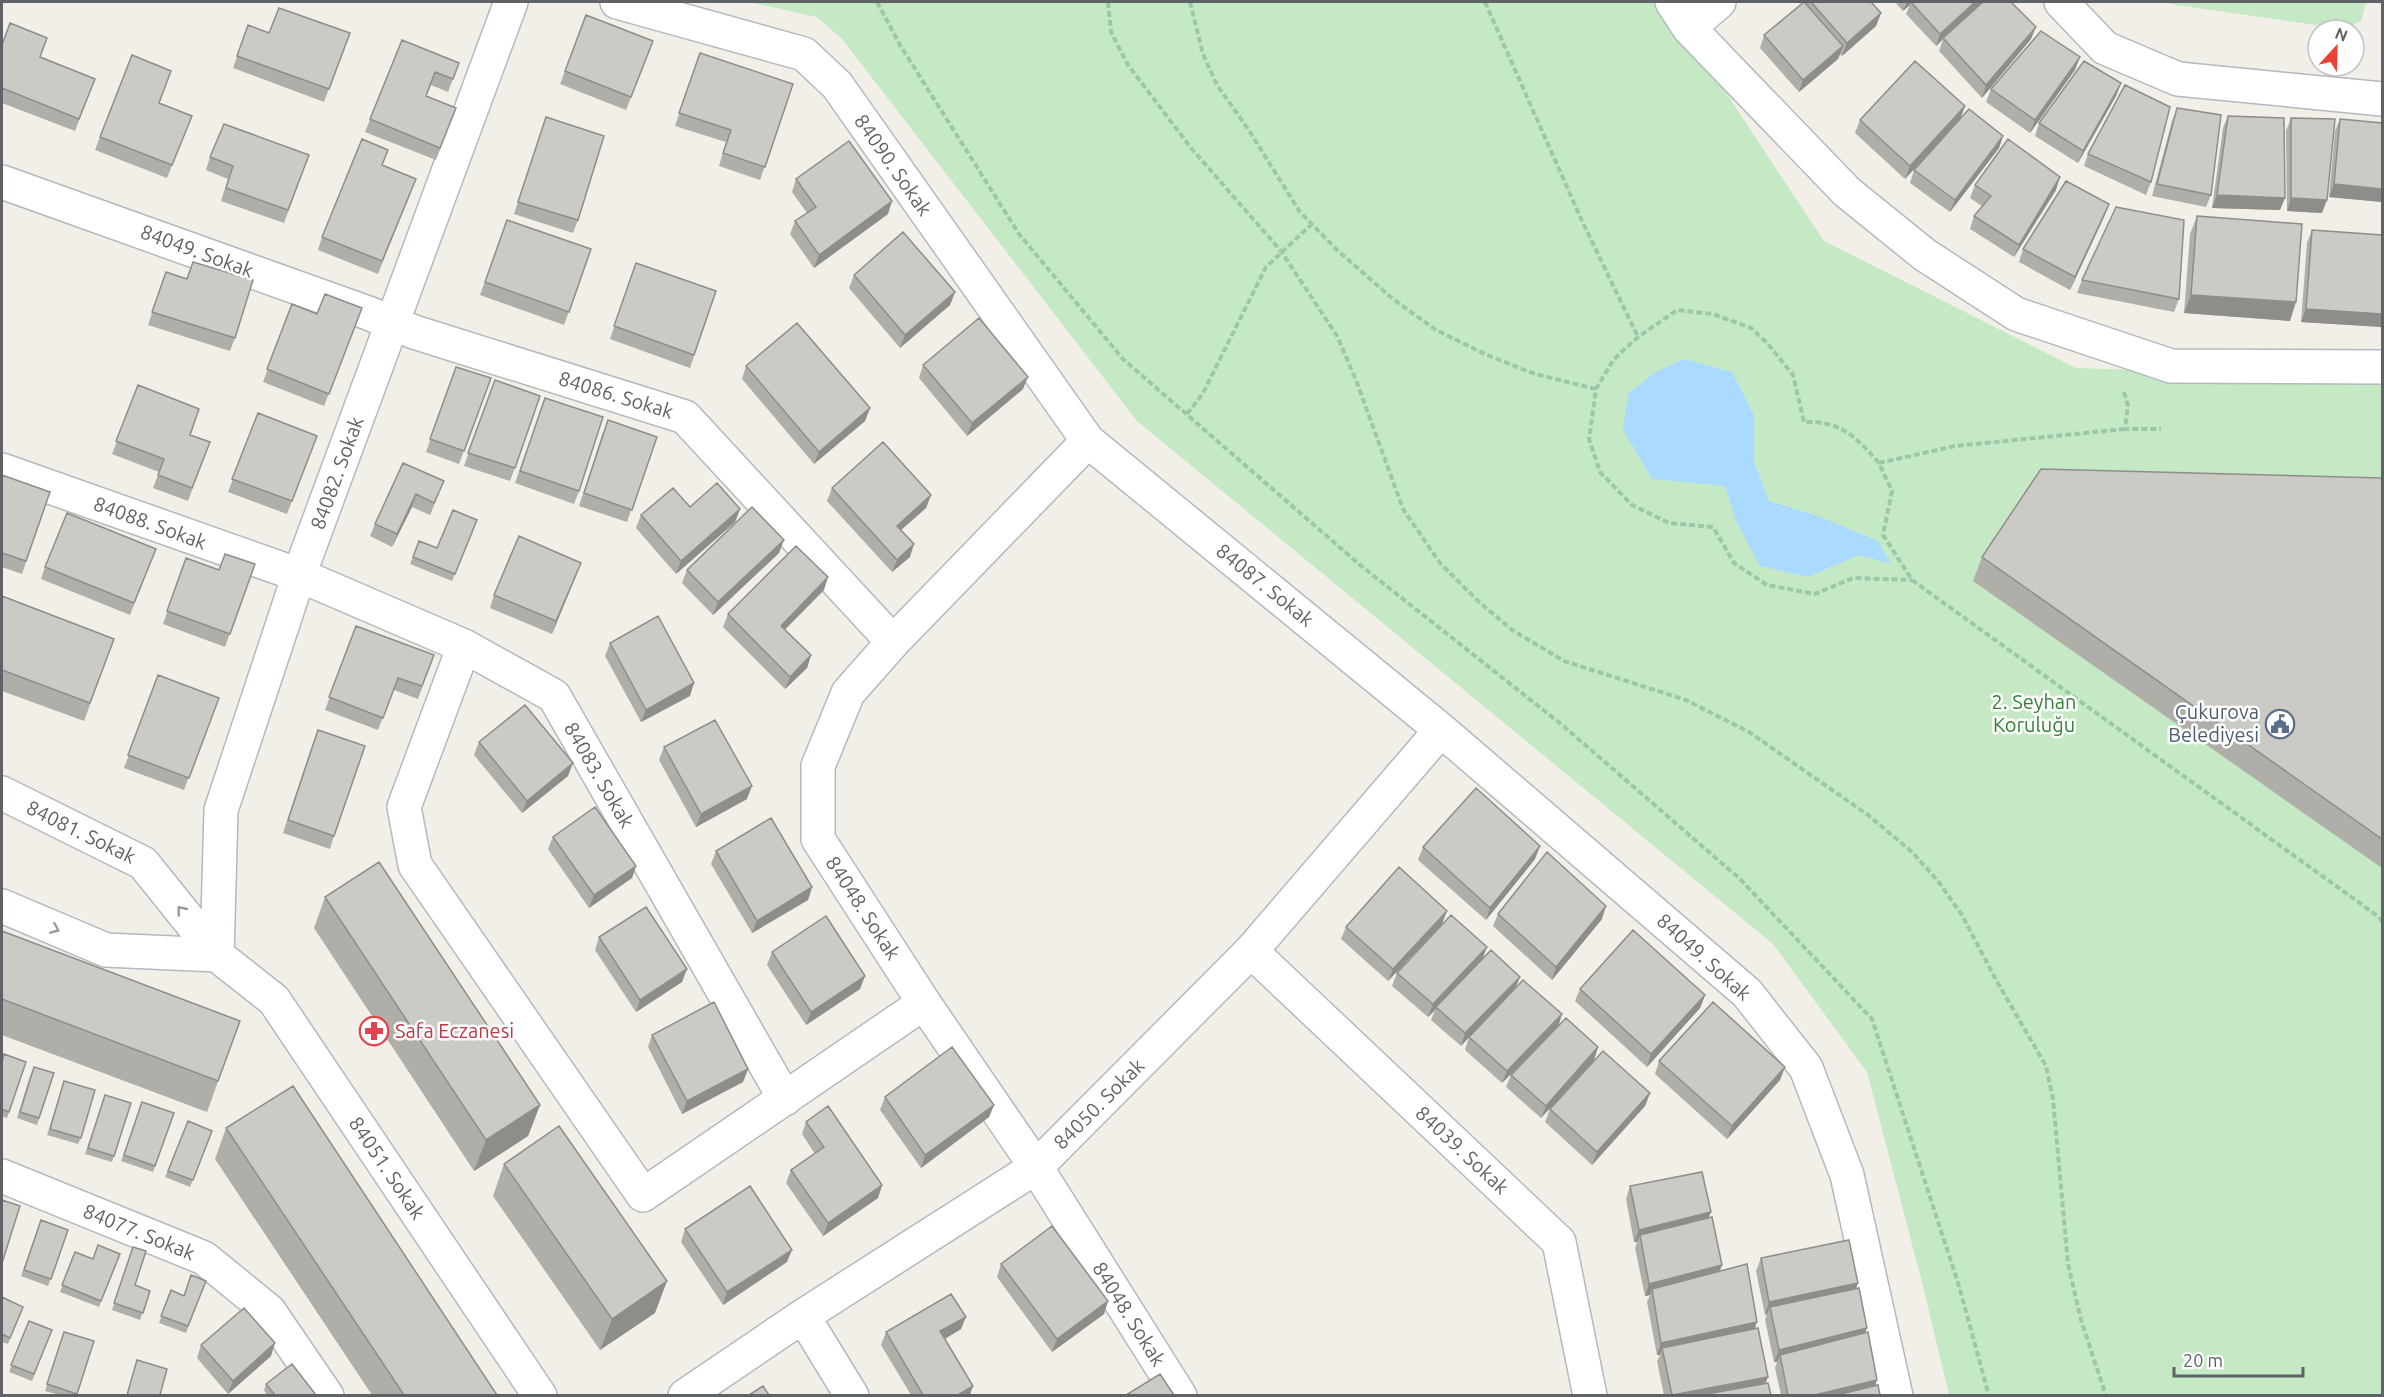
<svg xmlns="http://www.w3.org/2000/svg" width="2384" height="1397" font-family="Ubuntu,sans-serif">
<rect width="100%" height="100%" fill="#f1efe8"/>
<path fill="#c5e8c5" d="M750 2H1666L1824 241 2076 368 2382 378V1395H1949L1923 1286 1867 1072 1773 944 1137 421 842 39 817 17Z
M2165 2H2366L2361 21 2343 29 2177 5Z"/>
<path fill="#aadaff" d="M1684 359 1732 372 1754 415V462L1769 501 1818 516 1878 541 1891 564 1859 555 1808 577 1760 566 1736 521 1725 486 1652 479 1623 430 1628 394 1654 373Z"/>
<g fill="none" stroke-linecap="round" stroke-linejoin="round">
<g stroke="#b5b8bc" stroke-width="36">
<path id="minor" d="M617 2 804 54 837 85 1088 441 1441 730 1747 993 1806 1068 1847 1175 1896 1396
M1672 2 1689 28 1847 192 1925 255 2016 314 2171 366 2382 367
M2061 2 2105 48 2178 79 2382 99
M1689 28 1719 2
M2 182 368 313 414 332 685 417 893 642
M1088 441 893 642 848 693 818 766V839L924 1003 1036 1167 1180 1396
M2 470 299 575 464 646 554 696 785 1099
M464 646 404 807 415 865 643 1195 924 1003
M2 793 143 863 217 955 274 1000 540 1396
M2 906 106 950 217 955
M1251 951 1559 1242 1590 1396
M217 955 221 810 299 575 511 2
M2 1176 204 1258 269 1311 327 1396
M803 1316 852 1396
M685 1396 803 1316 1036 1167 1251 951 1441 730"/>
</g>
<path stroke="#9cc7a9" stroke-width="4" stroke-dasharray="6 3" stroke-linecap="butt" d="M877 2 900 45 1019 234 1123 359 1360 565 1561 724 1739 878 1872 1019 1959 1286 1989 1396
M1108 2 1111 32 1128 65 1191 148 1281 251 1337 336 1356 380 1403 509 1440 563 1478 601 1512 630 1564 661 1686 700 1749 732 1868 815 1912 852 1938 881 1962 915 1996 980 2046 1066 2053 1099 2068 1264 2081 1320 2106 1396
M1190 2 1203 54 1217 85 1248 129 1300 212 1337 250 1393 299 1436 330 1487 355 1535 374 1596 389
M1485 2 1582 221 1638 337
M2124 392 2128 406 2125 429H2161
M1187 414 1203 393 1266 267 1312 224
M2125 429 1955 446 1879 463 1892 491 1883 535 1912 580 2379 917 2382 922
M1879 463C1855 436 1841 421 1804 422L1793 375 1768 344 1751 328 1713 314 1677 310 1638 337 1614 359 1596 389 1589 439 1600 472 1632 505 1669 523 1713 527 1734 563 1767 585 1815 594 1853 578 1912 580"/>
<use href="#minor" stroke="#fff" stroke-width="33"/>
</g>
<path fill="#afaea9" d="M1806 2H1871L1881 13 1876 26 1842 56 1840 54 1838 59 1799 92 1760 48 1764 35 1806 4Z
M1895 2H2011L2031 39 1982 98 1939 51 1943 40 1936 46 1906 14 1910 5 1903 11Z
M586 15 653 41 626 110 560 84Z
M248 25 269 33H350L324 102 233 68Z
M402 40 459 63 448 92 431 85 426 96 456 108 436 160 365 132Z
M2 45 40 57 95 79 75 131 2 103Z
M700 53 793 84 760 180 719 166 726 142 675 126Z
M2075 70 2030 133 1986 102 1991 89Z
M2121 83 2116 96 2078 163 2035 136 2039 123Z
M159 104 187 129 167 178 95 150 100 137Z
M1965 106 1960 119 1905 179 1855 133 1860 120Z
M2177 108 2211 195 2206 207 2152 196 2172 121Z
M2228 116 2280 210 2212 208 2223 128Z
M546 117 578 220 573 233 514 214Z
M2291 118 2322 213 2287 211 2286 131Z
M2340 119 2382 123V202L2329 197 2335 131Z
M2003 136 1999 148 1950 212 1910 183 1914 170Z
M2088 154 2151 182 2146 195 2084 166Z
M309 155 284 223 221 201 228 179 206 170 210 157Z
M382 165 411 192 378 274 318 250 322 237Z
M796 179 888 214 814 268 790 234 795 221 807 213 792 192Z
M1975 185 2056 190 2014 257 1970 229 1974 216 1982 206 1970 198Z
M2197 216 2290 321 2184 313 2190 234Z
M2104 217 2070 290 2019 262 2023 249Z
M507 220 591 249 564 325 480 295Z
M2312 230 2382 235V327L2301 322 2307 243Z
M193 262 235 338 230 351 148 325 161 285 187 279Z
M636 263 716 291 690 368 610 339Z
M854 275 955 292 950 305 900 348 849 288Z
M2082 280 2179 299 2174 312 2077 293Z
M292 304 317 314 362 308 324 406 263 382Z
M923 365 1023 389 967 436 919 378Z
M746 366 870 408 865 421 814 464 742 379Z
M456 367 491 378 459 464 426 452Z
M495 380 540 396 510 481 464 466Z
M138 385 190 435 210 442 188 501 153 488 159 472 112 454Z
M545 398 579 491 574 504 515 483Z
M258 413 317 436 287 514 228 492Z
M603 432 657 437 627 522 579 506Z
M403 463 439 494 430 515 412 507 392 547 370 536 375 524Z
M2 475 50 492 22 574 2 567Z
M2382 478V868L1973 581 1982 557Z
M832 488 931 495 926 508 901 530 910 557 892 572 827 501Z
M690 507 740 509 735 522 676 574 636 528 641 515Z
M477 520 452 581 410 564 419 541 437 548Z
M156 549 130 615 41 579 45 567Z
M779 553 713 615 682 583 687 570Z
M186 558 219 570 255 564 225 647 163 624Z
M581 563 552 634 490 608 494 595Z
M824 590 785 630 811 655 807 668 785 689 723 627 728 614Z
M2 596 114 639 84 721 2 691Z
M356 626 434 655 418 699 394 690 378 730 325 710Z
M610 643 690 696 641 722 605 656Z
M158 675 219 698 184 790 124 768Z
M479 742 568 776 522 813 474 755Z
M313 743 334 836 330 849 283 833Z
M664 747 747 799 696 827 659 760Z
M553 837 636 866 632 878 589 908 548 849Z
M1423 847 1535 859 1486 920 1418 860Z
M716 851 812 887 808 900 752 933 711 864Z
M325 897 540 1105 528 1136 474 1171 314 928Z
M1498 914 1602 919 1552 980 1493 926Z
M1442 924 1388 981 1341 939 1346 927Z
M2 931 240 1021 207 1112 2 1035Z
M599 937 682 982 636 1012 595 950Z
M1487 947 1483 958 1520 977 1515 988 1562 1014 1558 1027 1502 1083 1465 1050 1469 1037 1474 1031 1461 1046 1431 1020 1435 1010 1428 1017 1392 986 1397 973Z
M772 952 860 989 806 1025 767 965Z
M1580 989 1705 995 1700 1008 1647 1067 1575 1001Z
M652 1035 748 1069 743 1082 682 1114 648 1047Z
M1598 1047 1594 1060 1541 1118 1506 1087 1511 1075Z
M2 1061 26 1062 7 1118 2 1116Z
M1659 1061 1780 1080 1727 1139 1655 1074Z
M31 1073H54L37 1125 17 1118Z
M62 1088 81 1138 78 1144 47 1135Z
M1650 1093 1645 1106 1592 1165 1545 1122 1550 1109Z
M105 1095 131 1103 112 1162 85 1154Z
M885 1097 994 1105 989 1117 921 1168 880 1110Z
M142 1102 174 1113 153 1172 121 1161Z
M188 1121 212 1131 190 1187 165 1177Z
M806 1122 882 1185 878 1198 823 1236 786 1183 791 1170 815 1154 802 1134Z
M226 1128 497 1395H372L215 1159Z
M504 1164 655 1313 600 1350 493 1196Z
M1630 1186 1711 1212 1708 1217 1722 1265 1719 1271 1755 1328 1765 1383 1771 1395H1664L1657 1361 1660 1355H1657L1647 1302 1650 1295 1645 1296 1635 1248 1637 1242H1634L1626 1199Z
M41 1220 68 1230 48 1286 21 1276Z
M685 1229 787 1262 723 1305 681 1242Z
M133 1247 135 1285 150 1291 140 1320 112 1310Z
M75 1252 93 1259 120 1254 99 1307 60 1292Z
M1761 1258 1858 1283 1856 1289 1867 1328 1865 1333 1875 1386 1880 1395H1781L1775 1368 1777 1362H1774L1765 1320 1767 1314 1765 1315 1756 1271Z
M1001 1264 1108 1301 1104 1314 1052 1352 997 1277Z
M206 1281 186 1333 159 1323 171 1290 184 1296Z
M2 1297 21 1313 8 1344 2 1342Z
M29 1321 52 1330 32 1381 9 1372Z
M961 1329 945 1339 970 1395H911L881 1345 886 1332Z
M64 1332 94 1341 76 1395H59L45 1391Z
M201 1345 271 1356 228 1394 197 1358Z
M266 1384 316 1395H267L264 1390Z"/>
<path fill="#8f8d8a" d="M1907 2H1913H1911L1910 5 1903 11Z
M1975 2H1984L1943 38 1936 46 1940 34Z
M1881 13 1876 26 1842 56 1847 43Z
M2036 27 2031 39 1982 98 1986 85Z
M1843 46 1838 59 1799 92 1803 80Z
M2080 57 2075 70 2030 133 2035 120Z
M2121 83 2116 96 2078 163 2083 151Z
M1965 106 1960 119 1905 179 1910 166Z
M2003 136 1999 148 1950 212 1955 200Z
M2060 177 2056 190 2014 257 2019 245Z
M2334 184 2382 189V202L2329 197Z
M2217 195 2285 198 2280 210 2212 208Z
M2291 198 2327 200 2322 213 2287 211Z
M892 201 888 214 814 268 819 255Z
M2109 204 2104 217 2070 290 2075 277Z
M955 292 950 305 900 348 905 335Z
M2191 295 2296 302 2290 321 2184 313Z
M2306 309 2382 314V327L2301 322Z
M1028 377 1023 389 967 436 972 423Z
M870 408 865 421 814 464 819 452Z
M416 494 412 507 392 547 397 534Z
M931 495 926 508 892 538 897 526Z
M740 509 735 522 676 574 681 561Z
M784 540 779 553 713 615 718 602Z
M914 544 910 557 892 572 897 560Z
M581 563 576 576 552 634 556 621Z
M828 577 824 590 776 638 781 626Z
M811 655 807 668 785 689 790 677Z
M694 683 690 696 641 722 646 710Z
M573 763 568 776 522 813 527 801Z
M752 786 747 799 696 827 701 814Z
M1540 846 1535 859 1486 920 1490 908Z
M636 866 632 878 589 908 594 895Z
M812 887 808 900 752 933 757 921Z
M1606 906 1602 919 1552 980 1556 967Z
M1447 911 1442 924 1388 981 1393 969Z
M1487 947 1482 959 1436 1007 1435 1010 1428 1017 1433 1004Z
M687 969 682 982 636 1012 640 1000Z
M865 976 860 989 806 1025 811 1012Z
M1520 977 1515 989 1461 1046 1465 1033Z
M1705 995 1700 1008 1647 1067 1651 1054Z
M1562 1014 1558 1027 1502 1083 1507 1071Z
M1598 1047 1594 1060 1541 1118 1546 1106Z
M1785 1067 1780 1080 1727 1139 1732 1126Z
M748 1069 743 1082 682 1114 687 1101Z
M1650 1093 1645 1106 1592 1165 1597 1152Z
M540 1105 528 1136 474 1171 486 1140Z
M994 1105 989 1117 921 1168 925 1155Z
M882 1185 878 1198 823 1236 828 1223Z
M1711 1212 1706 1224 1640 1235 1637 1242H1634L1639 1230Z
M792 1250 787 1262 723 1305 727 1292Z
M1722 1265 1717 1278 1652 1289 1650 1295 1645 1296 1649 1284Z
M667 1281 655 1313 600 1350 612 1319Z
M1858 1283 1853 1296 1770 1307 1767 1314 1765 1315 1769 1302Z
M1108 1301 1104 1314 1052 1352 1057 1339Z
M966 1317 961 1329 936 1344 940 1331Z
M1757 1322 1753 1334 1662 1348 1660 1355H1657L1661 1343Z
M1867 1328 1862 1341 1780 1355 1777 1362H1774L1779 1350Z
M275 1343 271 1356 228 1394 233 1381Z
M1768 1377 1763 1390 1733 1395H1672Z
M1877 1380 1873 1393 1863 1395H1815Z
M973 1386 970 1395H958Z"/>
<path fill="#cccac5" stroke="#8f8d8a" stroke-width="1.5" d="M1804 2 1843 46 1803 80 1764 35Z
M1811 2H1871L1881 13 1847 43Z
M1911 2H1975L1940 34Z
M1983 2H2011L2036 27 1986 85 1943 38Z
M279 8 350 33 329 89 237 56 248 25 269 33Z
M586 15 653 41 631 97 565 71Z
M10 23 47 38 40 57 95 79 79 119 2 88V45Z
M2041 31 2080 57 2035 120 1991 89Z
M402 40 459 63 453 79 435 72 426 96 456 108 440 148 370 119Z
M700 53 793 84 765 167 723 153 731 130 679 113Z
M132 55 171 71 159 103 192 116 172 165 100 137Z
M1915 61 1965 106 1910 166 1860 120Z
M2084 61 2121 83 2083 151 2039 123Z
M2125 85 2170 107 2151 182 2088 154Z
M2177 108 2221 115 2211 195 2157 184Z
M1969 109 2003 136 1955 200 1914 170Z
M2228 116 2284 118 2285 198 2217 195Z
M546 117 604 136 578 220 518 202Z
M2291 118 2335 119 2327 200 2291 198Z
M2340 119 2382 123V189L2334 184Z
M224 124 309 155 288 210 226 188 233 166 210 157Z
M362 139 388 150 382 165 416 179 382 261 322 237Z
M2008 139 2060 177 2019 245 1974 216 1991 196 1975 185Z
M849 141 892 201 819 255 795 221 816 207 796 179Z
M2066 181 2109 204 2075 277 2023 249Z
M2116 207 2184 220 2179 299 2082 280Z
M2197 216 2302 224 2296 302 2191 295Z
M507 220 591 249 569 312 485 282Z
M2312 230 2382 235V314L2306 309Z
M903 232 955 292 905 335 854 275Z
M193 262 253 280 235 338 152 312 166 272 187 279Z
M636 263 716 291 694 355 614 326Z
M325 294 362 308 329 394 267 369 292 304 317 314Z
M979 318 1028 377 972 423 923 365Z
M797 323 870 408 819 452 746 366Z
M456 367 491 378 464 451 430 439Z
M495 380 540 396 515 468 468 453Z
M138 385 199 409 190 435 210 442 192 488 158 475 164 459 116 441Z
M545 398 603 417 579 491 520 471Z
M258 413 317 436 292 501 232 479Z
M608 420 657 437 632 510 584 493Z
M883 442 931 495 897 526 914 544 897 560 832 488Z
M403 463 444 481 434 503 416 494 397 534 375 524Z
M2041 469 2382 478V839L1982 557Z
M2 475 50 492 26 561 2 553Z
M717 483 740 509 681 561 641 515 673 488 690 507Z
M752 507 784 540 718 602 687 570Z
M453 510 477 520 455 574 413 557 419 541 437 548Z
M67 513 156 549 134 603 45 567Z
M519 536 581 563 556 621 494 595Z
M796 546 828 577 781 626 811 655 790 677 728 614Z
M225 554 255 564 230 634 167 611 186 558 219 570Z
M2 596 114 639 90 703 2 670Z
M658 616 694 683 646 710 610 643Z
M356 626 434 655 422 686 398 678 383 718 329 697Z
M158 675 219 698 189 778 128 755Z
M525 705 573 763 527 801 479 742Z
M715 720 752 786 701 814 664 747Z
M318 730 365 746 334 836 288 820Z
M1476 788 1540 846 1490 908 1423 847Z
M595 807 636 866 594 895 553 837Z
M771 818 812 887 757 921 716 851Z
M1547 852 1606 906 1556 967 1498 914Z
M379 862 540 1105 486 1140 325 897Z
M1399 867 1447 911 1393 969 1346 927Z
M646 907 687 969 640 1000 599 937Z
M1451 915 1487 947 1433 1004 1397 973Z
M826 916 865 976 811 1012 772 952Z
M1633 930 1705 995 1651 1054 1580 989Z
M2 931 240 1021 218 1081 2 999Z
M1491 950 1520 977 1465 1033 1436 1007Z
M1523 980 1562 1014 1507 1071 1469 1037Z
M714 1002 748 1069 687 1101 652 1035Z
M1713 1002 1785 1067 1732 1126 1659 1061Z
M1566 1018 1598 1047 1546 1106 1511 1075Z
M952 1047 994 1105 925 1155 885 1097Z
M1603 1051 1650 1093 1597 1152 1550 1109Z
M4 1054 26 1062 9 1112 2 1109V1062Z
M34 1067 54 1073 39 1118 20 1112Z
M64 1081 95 1090 81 1138 50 1129Z
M293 1086 497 1395H404L226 1128Z
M105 1095 131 1103 114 1156 88 1148Z
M142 1102 174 1113 155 1166 124 1155Z
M828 1106 882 1185 828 1223 791 1170 824 1147 806 1122Z
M188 1121 212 1131 193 1180 168 1171Z
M559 1126 667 1281 612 1319 504 1164Z
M1702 1172 1711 1212 1639 1230 1630 1186Z
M750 1186 792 1250 727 1292 685 1229Z
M2 1200 20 1206 2 1263Z
M1712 1217 1722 1265 1649 1284 1640 1235Z
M41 1220 68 1230 51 1279 24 1270Z
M1052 1226 1108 1301 1057 1339 1001 1264Z
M1849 1240 1858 1283 1769 1302 1761 1258Z
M98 1245 120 1254 101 1301 62 1285 75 1252 93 1259Z
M133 1247 146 1251 135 1285 150 1291 143 1313 114 1303Z
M1747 1264 1757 1322 1661 1343 1652 1289Z
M191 1275 206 1281 188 1326 161 1316 171 1290 184 1296Z
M1859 1288 1867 1328 1779 1350 1770 1307Z
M951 1294 966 1317 940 1331 973 1386 958 1395H923L886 1332Z
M2 1297 23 1307 10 1338 2 1334Z
M244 1308 275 1343 233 1381 201 1345Z
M29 1321 52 1330 34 1374 11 1365Z
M1758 1328 1768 1377 1672 1395 1662 1348Z
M64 1332 94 1341 77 1394 47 1384Z
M1868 1332 1877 1380 1815 1395H1788L1780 1355Z
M137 1360 167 1369 160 1395H127Z
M292 1364 316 1395H275L266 1384Z
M1160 1374 1174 1395H1126Z
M1768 1383 1771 1395H1702Z
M1878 1385 1880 1395H1837Z
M763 1386 769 1395H749Z"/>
<defs><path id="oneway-chevron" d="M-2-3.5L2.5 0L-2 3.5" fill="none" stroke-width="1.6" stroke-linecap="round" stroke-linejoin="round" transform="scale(1.5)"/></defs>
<g stroke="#979a9d">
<use href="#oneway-chevron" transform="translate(181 910) rotate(-129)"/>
<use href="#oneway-chevron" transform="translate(55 929) rotate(23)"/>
</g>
<defs>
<g id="civic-ring" transform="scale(1.5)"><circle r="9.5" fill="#fff" stroke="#5c6f8a" stroke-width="1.5"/><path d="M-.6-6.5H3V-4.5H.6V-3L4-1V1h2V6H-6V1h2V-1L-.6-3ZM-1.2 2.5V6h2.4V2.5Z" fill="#5c6f8a"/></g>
<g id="pharmacy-ring" transform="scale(1.5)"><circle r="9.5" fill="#fff" stroke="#e0444e" stroke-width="1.5"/><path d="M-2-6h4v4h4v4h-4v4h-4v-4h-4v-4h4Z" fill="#e0444e"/></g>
</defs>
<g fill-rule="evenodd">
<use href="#civic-ring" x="2280" y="724"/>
<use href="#pharmacy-ring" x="374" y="1031"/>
</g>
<g text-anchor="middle" stroke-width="5" stroke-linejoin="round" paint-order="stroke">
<g font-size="20" fill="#5f6368" stroke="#fff">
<text transform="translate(893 165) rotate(55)" y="7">84090. Sokak</text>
<text transform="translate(197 251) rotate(20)" y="7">84049. Sokak</text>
<text transform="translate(616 395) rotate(17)" y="7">84086. Sokak</text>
<text transform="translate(337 473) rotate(-70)" y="7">84082. Sokak</text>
<text transform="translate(150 523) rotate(20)" y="7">84088. Sokak</text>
<text transform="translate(1265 585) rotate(39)" y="7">84087. Sokak</text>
<text transform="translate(599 775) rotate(60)" y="7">84083. Sokak</text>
<text transform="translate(81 832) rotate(26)" y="7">84081. Sokak</text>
<text transform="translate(863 908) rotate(57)" y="7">84048. Sokak</text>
<text transform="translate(1704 957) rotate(42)" y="7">84049. Sokak</text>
<text transform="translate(1099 1104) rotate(-45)" y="7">84050. Sokak</text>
<text transform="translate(1462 1150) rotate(43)" y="7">84039. Sokak</text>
<text transform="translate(387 1168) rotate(56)" y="7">84051. Sokak</text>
<text transform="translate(139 1232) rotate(22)" y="7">84077. Sokak</text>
<text transform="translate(1129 1314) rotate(58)" y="7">84048. Sokak</text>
</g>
<g font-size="20" fill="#348238" stroke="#fff">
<text x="2034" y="709">2. Seyhan<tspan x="2034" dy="23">Koruluğu</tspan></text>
</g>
<g font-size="20" fill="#4e5e75" stroke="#fff" text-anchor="end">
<text x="2259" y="719">Çukurova<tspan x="2259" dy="23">Belediyesi</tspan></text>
</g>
<g font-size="20" fill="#be3a42" stroke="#fff" text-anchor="start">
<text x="395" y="1038">Safa Eczanesi</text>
</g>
</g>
<rect width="2384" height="1397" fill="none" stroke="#5f6368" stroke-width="6"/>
<g transform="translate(2336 48) rotate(22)"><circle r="28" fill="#ffffff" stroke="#bfc1c3" stroke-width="1.5"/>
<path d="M0-4.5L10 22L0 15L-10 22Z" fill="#ea4335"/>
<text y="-9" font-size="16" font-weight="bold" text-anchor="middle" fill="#5f6368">N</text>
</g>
<path d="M2174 1367v9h129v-9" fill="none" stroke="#5f6368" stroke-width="3"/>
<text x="2183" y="1367" font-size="18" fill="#5f6368" stroke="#ffffff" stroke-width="4.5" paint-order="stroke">20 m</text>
</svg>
